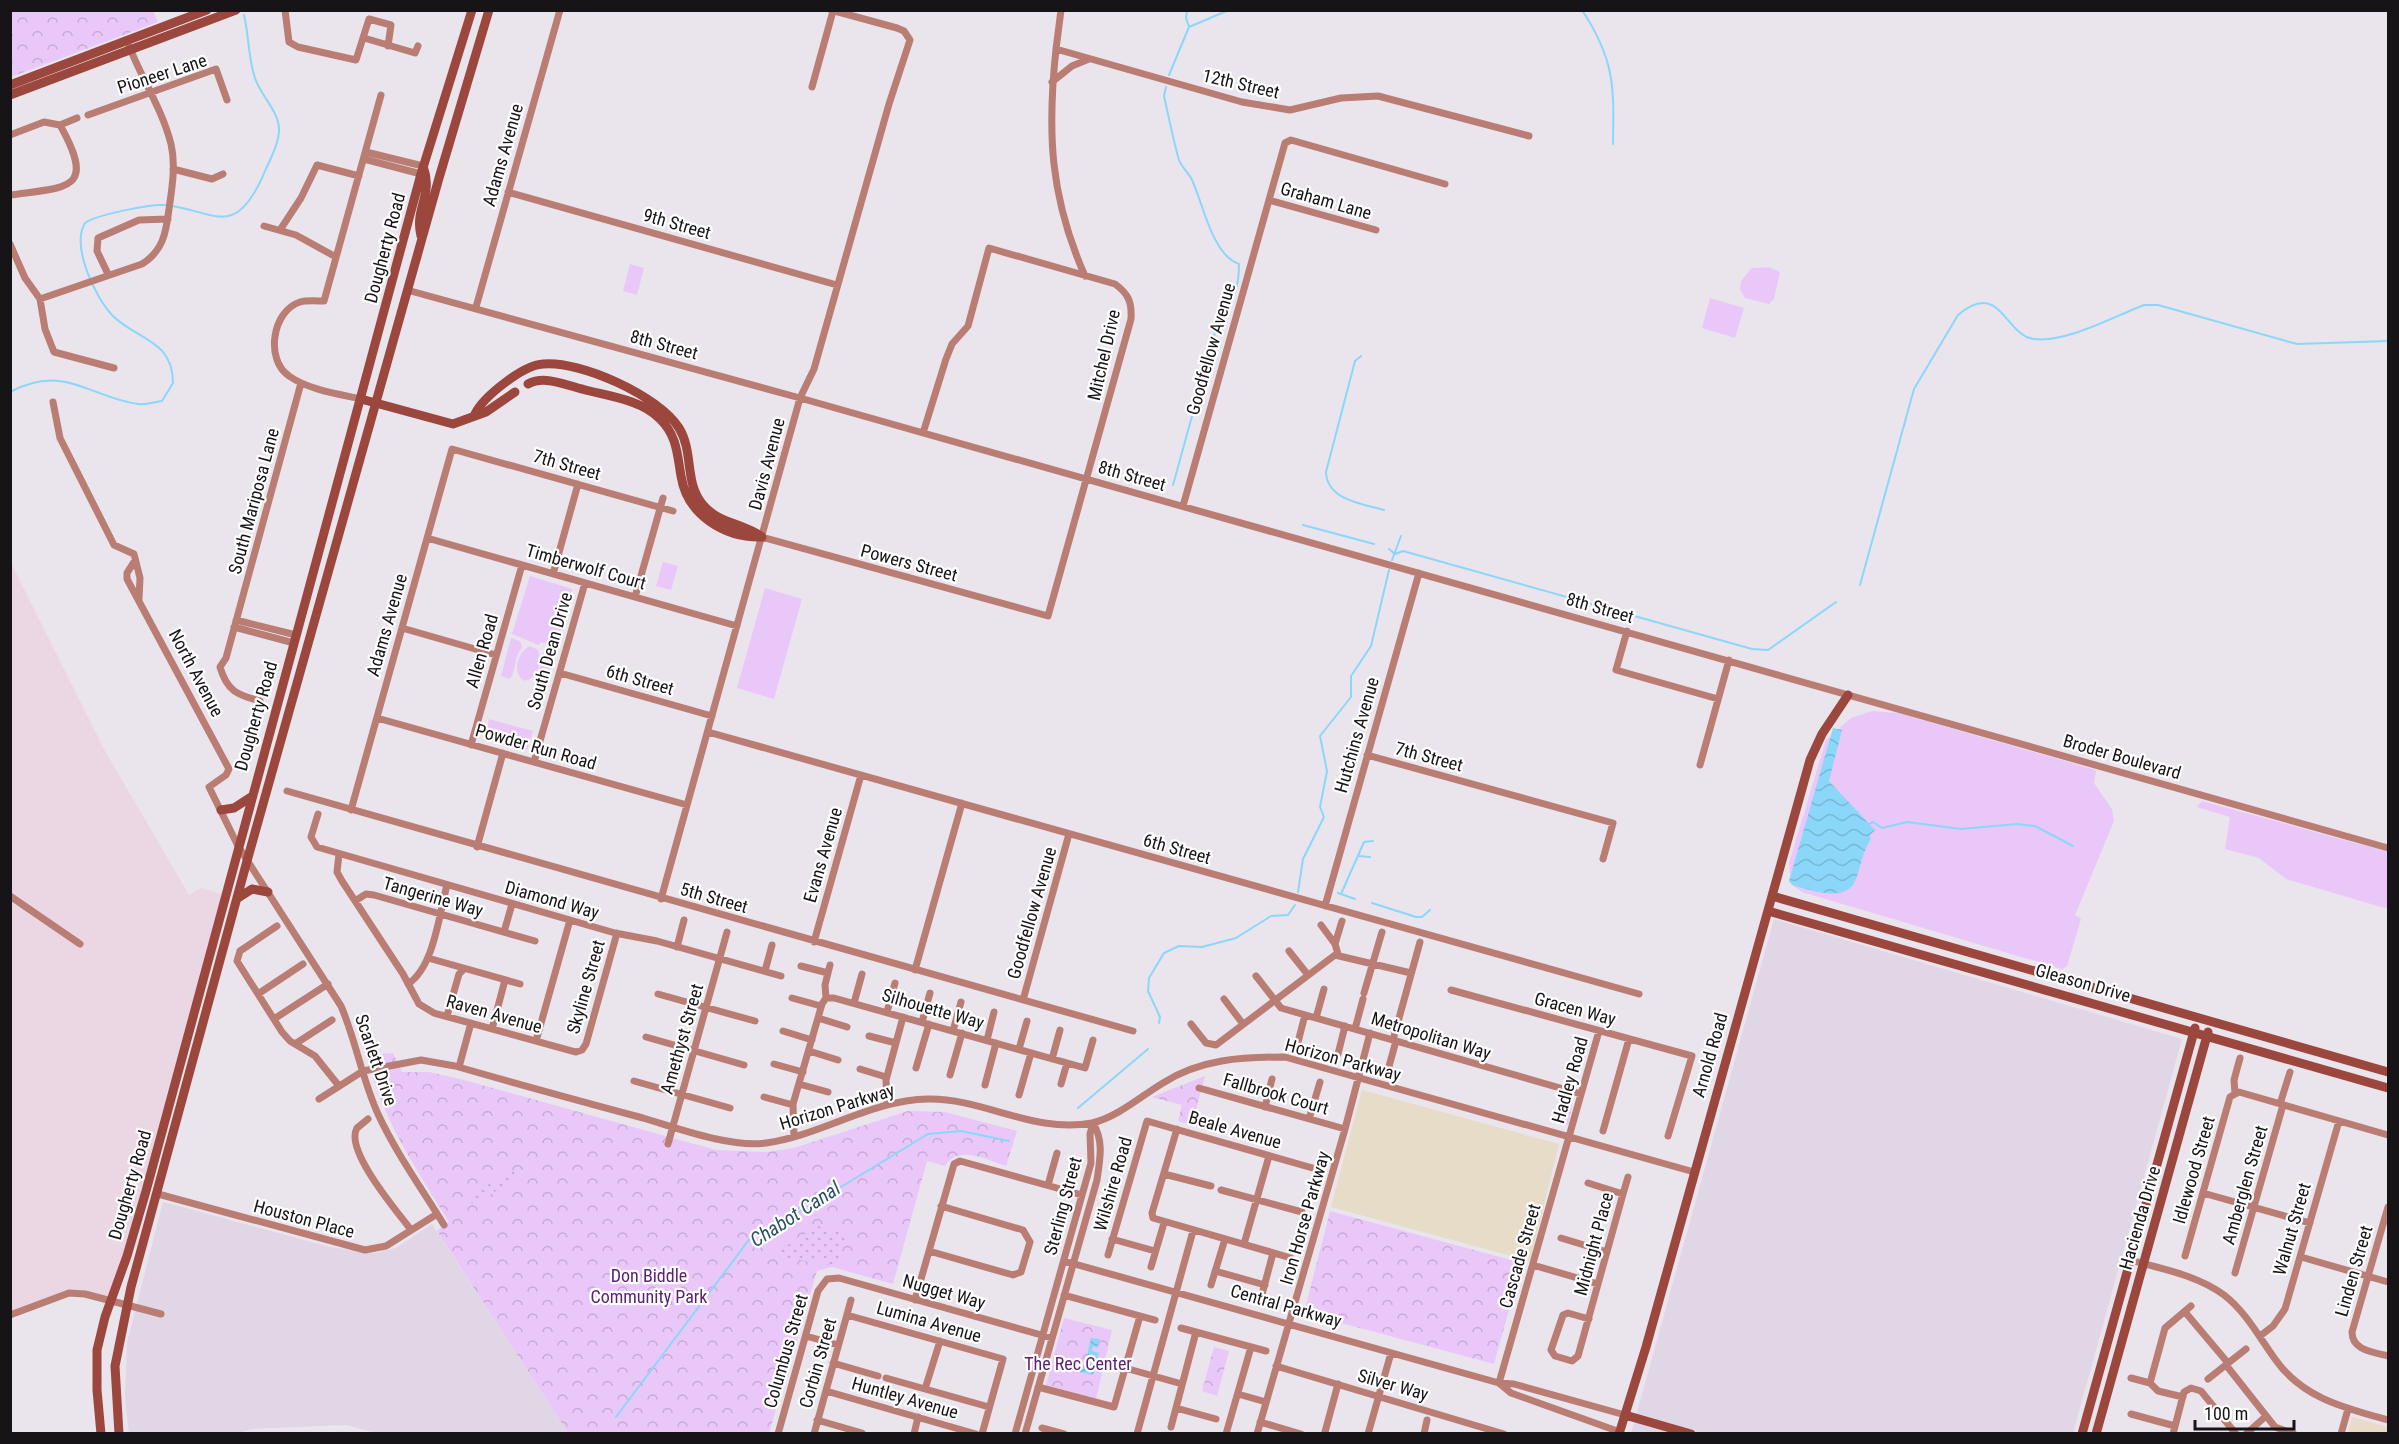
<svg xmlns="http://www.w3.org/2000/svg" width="2399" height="1444" font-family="'Roboto Condensed',sans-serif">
<defs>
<pattern id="park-crowns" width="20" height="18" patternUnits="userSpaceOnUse" patternTransform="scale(1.5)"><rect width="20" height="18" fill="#eac7f9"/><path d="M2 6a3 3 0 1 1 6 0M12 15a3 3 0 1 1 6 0" fill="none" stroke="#c8aad5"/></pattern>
<pattern id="garden-dots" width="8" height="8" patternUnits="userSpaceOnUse" patternTransform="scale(1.5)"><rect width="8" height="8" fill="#eac7f9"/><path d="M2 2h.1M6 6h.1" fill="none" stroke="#c8aad5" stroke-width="1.8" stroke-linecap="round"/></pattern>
<pattern id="water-waves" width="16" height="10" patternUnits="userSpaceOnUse" patternTransform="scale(1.5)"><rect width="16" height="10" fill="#8bd7f9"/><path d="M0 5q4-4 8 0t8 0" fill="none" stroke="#77b8d5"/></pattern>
</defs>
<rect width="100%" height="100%" fill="#eae4ed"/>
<path fill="#e0d6e5" d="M1774 919 2182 1039 2073 1433 1631 1434Z
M163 1202 330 1247 375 1253 396 1248 432 1224 568 1433 381 1434 346 1425 251 1429 235 1434H129L125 1396 127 1343Z"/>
<path fill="#ebd6e4" d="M10 561 105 751 189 895 201 888 226 895 110 1301 69 1293 10 1315Z"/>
<path fill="#e6dcc7" d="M1362 1090 1559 1144 1530 1261 1331 1207Z
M2352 1417 2388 1427V1433H2348Z"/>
<path fill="#eac7f9" d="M630 264 644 268 637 295 623 291Z
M1768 267 1780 272 1774 299 1769 304 1745 298 1740 289 1741 281 1752 268Z
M1710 298 1744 308 1735 338 1702 328Z
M663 562 678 566 671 590 656 586Z
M530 576 572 589 556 646 540 642 539 645 512 634Z
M765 588 802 599 774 699 737 688Z
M511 638 520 641 522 648C513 657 517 669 510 679L501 676Z
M530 646 538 650C543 663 538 677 525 681 511 674 517 652 530 646Z
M547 649 555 651 545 689 536 686 534 679 543 661 542 654Z
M1872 711 1898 713 2096 770 2094 783 2112 809 2114 821 2075 915 2081 919 2067 966 2062 969 1802 892 1791 884 1789 863 1826 740 1851 718Z
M489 719 533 731 527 750 485 740Z
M2202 801 2388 852V909L2286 879 2259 858 2225 849 2230 817 2197 807Z"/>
<path fill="url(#park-crowns)" d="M11 10 153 11 158 22 11 77Z
M393 1053 402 1072H429L460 1079 716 1150 767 1152 794 1148 908 1111 945 1112 1017 1131 1006 1166C987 1160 958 1144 945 1166L927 1161 893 1284 832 1267 817 1271 769 1433H568L437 1231 449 1222C416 1168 381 1118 367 1055Z
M1205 1076 1192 1125 1178 1121 1182 1105 1152 1097Z
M1560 1097 1573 1101 1568 1125 1553 1120Z
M1330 1211 1522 1263 1494 1364 1304 1313Z
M1064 1318 1112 1330 1096 1399 1046 1385Z
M1214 1347 1229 1351 1217 1396 1202 1391Z"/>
<path fill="url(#garden-dots)" d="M512 1170 520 1176 473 1205 468 1197Z
M818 1226 846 1234 838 1266 812 1260V1262L781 1257 775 1253Z"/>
<path fill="url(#water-waves)" d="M1833 728 1842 730 1829 781 1875 830 1869 836 1871 839C1863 851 1861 865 1856 879 1847 904 1810 890 1792 885L1789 881Z
M1091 1338 1100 1339 1097 1348 1093 1346 1092 1351 1099 1353 1093 1375 1079 1372 1089 1356 1087 1355Z"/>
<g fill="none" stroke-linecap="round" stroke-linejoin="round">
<path stroke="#8bd7f9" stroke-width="2" d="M1582 10C1615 60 1614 87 1613 144
M1189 27 1229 10
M1169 75 1189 27 1186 18 1187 10
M1166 87 1164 96C1169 118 1173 139 1179 160 1182 168 1189 173 1192 180 1203 203 1212 255 1239 264 1239 293 1232 298 1218 322L1173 485
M1361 356 1355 361 1326 472C1327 500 1362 504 1384 510
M10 392C64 363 89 397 138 404 146 405 154 402 162 401L173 383C173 339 136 340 112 315 95 297 71 246 85 223 96 215 149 204 164 205 212 209 233 241 262 178 268 163 278 147 279 131 280 112 260 95 255 78 248 58 249 35 244 15
M1303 525 1374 544
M1389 549 1395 554
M1395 554 1403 551 1752 649 1768 650 1836 602
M1392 560 1401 536
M1860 585 1914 389 1958 315C2001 279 2004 335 2034 339 2066 343 2113 317 2144 305H2158L2297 344 2388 341
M1869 824 1873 822 1882 828 1907 822 1961 829 2017 824 2035 826 2073 846
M1359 856 1370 857
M1298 892 1303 859 1324 817 1320 807 1327 771 1320 736 1351 697V676L1371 646 1389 570
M1338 893 1355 899
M1341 894 1364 842 1373 841
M1372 903 1416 917H1422L1430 910
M1159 1023 1160 1017 1148 991 1149 978 1164 953 1179 946 1202 947 1236 938 1271 916 1288 915 1295 905
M1078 1108 1148 1049
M616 1417 751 1237 813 1204 928 1134 961 1131 1009 1141"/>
<path stroke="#b97d74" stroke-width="7" d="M285 10 289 42 298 47 356 60 369 19 391 25 388 46
M1061 10 1056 49 1242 102 1290 110 1341 98 1378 96 1529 136
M364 38 415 53 418 46
M1056 49C1047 133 1050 197 1085 276
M1052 82 1072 66 1089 59
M812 87 833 11
M88 115 216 69 227 100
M60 125 77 118
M10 135 44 122 60 125C97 191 68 187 10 195
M366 152 423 166
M364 159 421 174
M173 169 212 179 223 174
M508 192 837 285
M1269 200 1376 230
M264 226 296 235 336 257
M280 230 301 198 317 165 359 176
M10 244 25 278 40 299 45 329 54 352 114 368
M108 274 97 251 98 238 139 220 168 219
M407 290 800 398 2388 848
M40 299 142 264C163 251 166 233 169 209 172 188 176 165 171 144 162 109 142 79 129 46
M476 307 560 10
M361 399C338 394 309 390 289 376 265 360 272 311 300 302 307 300 317 301 324 301L381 95
M53 402 60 438 114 545 134 554 140 578 139 599
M1183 506 1285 143 1291 140 1445 184
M762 537 1048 616 1131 319C1132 303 1129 294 1115 284L989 248 968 326 952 344 946 359 923 433
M427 538 737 626
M134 562 127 573V579L229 769 226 775 209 787 238 846 341 1006C356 1041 362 1079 378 1114 396 1153 422 1189 444 1225
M553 574 578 484
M635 597 663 498
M236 620 296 635
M234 627 294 643
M402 628 496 655
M1627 631 1616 670 1718 699
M560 673 712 716
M260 701C237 695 227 691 220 667L226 658 301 383
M377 718 687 805
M708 732 1639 994
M471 745 522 565
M1367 755 1613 823 1603 859
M534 762 585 583
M1700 765 1729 660
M287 791 1133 1031
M351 810 452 449 673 511
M318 814 311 837 317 847 615 933 657 941 781 976
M477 847 503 753
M339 854 337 872 342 881 403 974 419 1004 434 1013 576 1052 582 1050 586 1044 617 933
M10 896 80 944
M661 899 800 398 814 369 889 104 910 40 904 31 897 28 831 10
M355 901 366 894 374 895 535 941
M1325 906 1419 573
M1321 925 1335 944 1338 954
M277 926 240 951 237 961 282 1032 290 1041 315 1056 339 1086
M504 932 512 904
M814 942 861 775
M1335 944 1342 921
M677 947 684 920
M1289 951 1308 975
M428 958 520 984
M801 966 828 973
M915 970 962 803
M765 971 772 945
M1256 976 1281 1008 1581 1094
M408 984C434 967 439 915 447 885
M1451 990 1692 1056 1668 1136
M1364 993 1382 932
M258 994 303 964
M658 994 755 1021
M792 998 821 1006
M826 998H834L1085 1068 1093 1040
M826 998 825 985 830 965
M1224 999 1243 1024
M1023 1000 1069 834
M854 1003 862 974
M887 1012 895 983
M447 1016 459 974 464 969
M818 1018 847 1027
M1316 1018 1324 989
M274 1019 328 984
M922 1022 930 993
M1191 1024 1206 1043 1216 1045 1335 955 1411 973
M492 1029 505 980
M1355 1029 1363 999
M783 1031 812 1040
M953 1031 961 1002
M869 1036 896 1043
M646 1037 744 1065
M987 1040 994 1012
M1393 1040 1420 942
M536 1041 570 920
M295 1044 332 1020
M1297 1046 1305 1015
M1019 1049 1027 1021
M809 1051 838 1060
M1338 1054 1345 1026
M1052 1059 1060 1030
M774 1064 803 1072
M459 1067 471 1023
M916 1068 929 1024
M860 1069 886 1077
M1388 1070 1396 1041
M950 1075 962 1033
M634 1081 730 1108
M799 1084 828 1092
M1061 1084 1067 1063
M985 1085 996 1043
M1199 1088 1345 1129
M2235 1094 2239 1092 2388 1135
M2235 1094 2234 1080 2240 1058
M1019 1095 1031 1053
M764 1097 793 1105
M319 1099 363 1071 421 1060 455 1066C517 1084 580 1101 643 1118 677 1128 731 1148 766 1143 822 1135 871 1100 928 1099 984 1098 1034 1134 1092 1123 1118 1117 1141 1096 1163 1083 1200 1059 1242 1057 1285 1057L1694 1172
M2280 1104 2290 1072
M887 1105 886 1080 903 1017
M1265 1107 1272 1079
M368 1119 357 1128C344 1150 397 1211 411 1230
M1309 1119 1320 1082
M1177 1129 1152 1213 1153 1218 1291 1258
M1603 1131 1629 1039
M794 1137 793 1104 822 1004 826 998
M668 1144 727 932
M1164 1174 1211 1186
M1588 1183 1623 1194
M1048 1185 1057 1153
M1221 1190 1302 1212
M2203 1193 2310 1223
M158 1194 365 1250 386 1246 437 1214
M2388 1207 2352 1332C2352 1351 2374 1352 2388 1356
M1561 1238 1607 1252
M1112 1239 1155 1251
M1244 1244 1269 1156
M929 1251 1013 1275 1021 1272 1030 1242 1023 1230 941 1206
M1108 1255 1147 1121 1316 1169
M2185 1256 2230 1097 2235 1094
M2301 1257 2388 1282
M2130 1260C2162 1269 2197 1275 2224 1295 2246 1312 2259 1337 2275 1359 2302 1398 2345 1408 2388 1420
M1064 1261 1499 1383 1514 1384 1625 1415
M1533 1265 1598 1284
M1151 1267 1164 1223
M1215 1271 1265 1285
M2235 1273 2283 1105
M1211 1285 1225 1239
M1064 1295 1155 1320
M1261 1298 1273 1253
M915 1300 954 1164 960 1161 1082 1195
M2185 1312 2228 1363
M10 1315 69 1293 85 1294 161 1314
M847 1315 1003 1359 982 1434
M1589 1319 1568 1313 1563 1315 1551 1350 1555 1356 1572 1361 1578 1356 1623 1194 1628 1177
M1181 1328 1266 1351
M806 1336 838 1345
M2260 1336 2273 1326 2285 1309 2339 1121
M833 1363 878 1376
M2226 1365 2275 1427 2294 1434
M1276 1366 1504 1434
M1125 1368 1182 1384
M886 1378 989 1407
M2131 1378 2150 1383 2158 1391 2183 1397
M2208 1379 2246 1349
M1499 1383 1599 1031
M1499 1383 1511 1393 1620 1432
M2150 1383 2165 1328 2191 1306
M1038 1387 1114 1407 1140 1316
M925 1389 940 1341
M826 1391 976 1434
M1238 1394 1266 1402
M1176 1408 1216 1419
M2131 1414 2175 1426
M817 1420 862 1433
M1260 1422 1301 1434
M1171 1427 1196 1332
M1042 1428 1064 1434
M1325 1432 1338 1384
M778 1434 818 1291 827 1279 839 1278 1052 1338
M814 1434 851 1300
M914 1434 918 1417
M1015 1434 1091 1163 1090 1134 1093 1123
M1025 1434 1097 1180C1100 1159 1104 1141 1093 1123
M1137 1434 1193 1231
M1226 1434 1251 1347
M1257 1434 1345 1129 1370 1033
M1368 1434 1391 1353
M1424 1434 1427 1420
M2173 1434 2184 1392 2191 1388 2201 1391 2236 1434
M2246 1434 2266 1416
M2341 1434 2348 1409"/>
<path stroke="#9c473d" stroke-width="9" d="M10 85 207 10
M10 95 236 10
M421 236C414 208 434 195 423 166
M528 384C545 375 565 385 582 389 606 396 640 399 659 418 677 435 677 453 681 476 687 515 725 538 762 537
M361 399 453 424 486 412 515 392
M475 414C483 397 523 365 543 364 580 360 659 396 679 428 694 452 684 483 703 505 719 524 744 523 762 537
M221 810 234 808 251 797
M1772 896 2388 1072
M238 898 252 889 268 892
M1768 911 2388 1088
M1625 1415 1691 1434
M101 1434 97 1390V1350L105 1317 127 1256 146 1191 421 174 472 10
M119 1434 115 1366 131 1287 247 861 439 178 489 10
M1619 1434 1646 1347 1810 760 1822 734 1848 695
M2082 1434 2195 1028
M2096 1434 2208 1032"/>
</g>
<g text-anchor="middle" stroke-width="4.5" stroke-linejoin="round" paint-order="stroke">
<g font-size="18" fill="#161417" stroke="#fff">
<text transform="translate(162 74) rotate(-18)" y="6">Pioneer Lane</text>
<text transform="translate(1241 84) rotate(13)" y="6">12th Street</text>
<text transform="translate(503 155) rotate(-74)" y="6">Adams Avenue</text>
<text transform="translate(1326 201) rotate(16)" y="6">Graham Lane</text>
<text transform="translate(677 224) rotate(16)" y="6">9th Street</text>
<text transform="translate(385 248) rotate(-75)" y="6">Dougherty Road</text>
<text transform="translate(664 345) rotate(15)" y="6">8th Street</text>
<text transform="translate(1211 349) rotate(-74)" y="6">Goodfellow Avenue</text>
<text transform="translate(1104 355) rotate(-77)" y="6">Mitchel Drive</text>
<text transform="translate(767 464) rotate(-75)" y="6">Davis Avenue</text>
<text transform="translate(567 465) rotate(16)" y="6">7th Street</text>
<text transform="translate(1132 476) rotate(16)" y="6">8th Street</text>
<text transform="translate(254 501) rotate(-75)" y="6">South Mariposa Lane</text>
<text transform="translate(909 563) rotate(15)" y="6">Powers Street</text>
<text transform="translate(586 567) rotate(16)" y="6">Timberwolf Court</text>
<text transform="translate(1600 608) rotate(16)" y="6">8th Street</text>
<text transform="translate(387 625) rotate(-74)" y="6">Adams Avenue</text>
<text transform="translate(482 651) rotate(-74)" y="6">Allen Road</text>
<text transform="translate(550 651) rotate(-74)" y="6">South Dean Drive</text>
<text transform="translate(196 673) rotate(62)" y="6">North Avenue</text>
<text transform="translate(640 680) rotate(16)" y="6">6th Street</text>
<text transform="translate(256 716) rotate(-74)" y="6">Dougherty Road</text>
<text transform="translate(1357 735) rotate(-74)" y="6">Hutchins Avenue</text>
<text transform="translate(536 747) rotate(16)" y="6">Powder Run Road</text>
<text transform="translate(1429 757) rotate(15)" y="6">7th Street</text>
<text transform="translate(2122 757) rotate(16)" y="6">Broder Boulevard</text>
<text transform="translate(1177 849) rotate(16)" y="6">6th Street</text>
<text transform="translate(823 855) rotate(-74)" y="6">Evans Avenue</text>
<text transform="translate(433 897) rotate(16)" y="6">Tangerine Way</text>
<text transform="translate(714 898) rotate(16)" y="6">5th Street</text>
<text transform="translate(552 900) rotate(16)" y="6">Diamond Way</text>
<text transform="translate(1032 913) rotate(-74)" y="6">Goodfellow Avenue</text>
<text transform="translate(2083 983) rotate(16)" y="6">Gleason Drive</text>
<text transform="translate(586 987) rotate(-74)" y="6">Skyline Street</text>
<text transform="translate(933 1009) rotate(16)" y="6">Silhouette Way</text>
<text transform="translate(1575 1009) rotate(15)" y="6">Gracen Way</text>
<text transform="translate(494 1014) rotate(16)" y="6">Raven Avenue</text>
<text transform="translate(1431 1036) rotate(17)" y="6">Metropolitan Way</text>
<text transform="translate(682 1039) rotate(-74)" y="6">Amethyst Street</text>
<text transform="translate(1710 1055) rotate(-74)" y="6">Arnold Road</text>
<text transform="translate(376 1060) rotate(71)" y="6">Scarlett Drive</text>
<text transform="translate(1343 1060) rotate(15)" y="6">Horizon Parkway</text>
<text transform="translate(1570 1080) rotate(-74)" y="6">Hadley Road</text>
<text transform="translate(1276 1094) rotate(16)" y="6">Fallbrook Court</text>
<text transform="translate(837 1107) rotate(-17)" y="6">Horizon Parkway</text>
<text transform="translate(1235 1130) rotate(16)" y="6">Beale Avenue</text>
<text transform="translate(2194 1170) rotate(-74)" y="6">Idlewood Street</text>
<text transform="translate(1113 1184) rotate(-74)" y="6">Wilshire Road</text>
<text transform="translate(130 1185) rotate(-74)" y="6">Dougherty Road</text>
<text transform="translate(2245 1185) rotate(-74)" y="6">Amberglen Street</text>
<text transform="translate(1063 1206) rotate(-75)" y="6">Sterling Street</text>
<text transform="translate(1305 1218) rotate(-74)" y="6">Iron Horse Parkway</text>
<text transform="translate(2140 1218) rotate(-74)" y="6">Hacienda Drive</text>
<text transform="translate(304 1219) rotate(15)" y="6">Houston Place</text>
<text transform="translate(2292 1229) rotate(-74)" y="6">Walnut Street</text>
<text transform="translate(1594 1244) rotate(-75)" y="6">Midnight Place</text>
<text transform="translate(1520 1256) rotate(-74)" y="6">Cascade Street</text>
<text transform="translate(2354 1271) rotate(-74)" y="6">Linden Street</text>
<text transform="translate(944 1292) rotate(16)" y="6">Nugget Way</text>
<text transform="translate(1286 1306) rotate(16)" y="6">Central Parkway</text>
<text transform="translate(929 1322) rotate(16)" y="6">Lumina Avenue</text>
<text transform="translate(786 1351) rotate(-74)" y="6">Columbus Street</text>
<text transform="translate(818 1363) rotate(-74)" y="6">Corbin Street</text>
<text transform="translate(1393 1385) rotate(16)" y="6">Silver Way</text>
<text transform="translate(905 1398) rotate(16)" y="6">Huntley Avenue</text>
</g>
<g font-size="18" fill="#5d2173" stroke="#fff">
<text x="649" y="1282">Don Biddle<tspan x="649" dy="21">Community Park</tspan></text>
<text x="1078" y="1370">The Rec Center</text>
</g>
<g font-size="20" font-style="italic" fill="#265164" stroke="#fff">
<text transform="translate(795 1214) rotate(-33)" y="7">Chabot Canal</text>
</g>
</g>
<rect width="2399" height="1444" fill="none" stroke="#161417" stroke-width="24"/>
<path d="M2195 1420v9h99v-9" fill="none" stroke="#161417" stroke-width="3"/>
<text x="2204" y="1420" font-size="18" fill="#161417" stroke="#ffffff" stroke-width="4.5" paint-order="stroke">100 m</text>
</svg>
